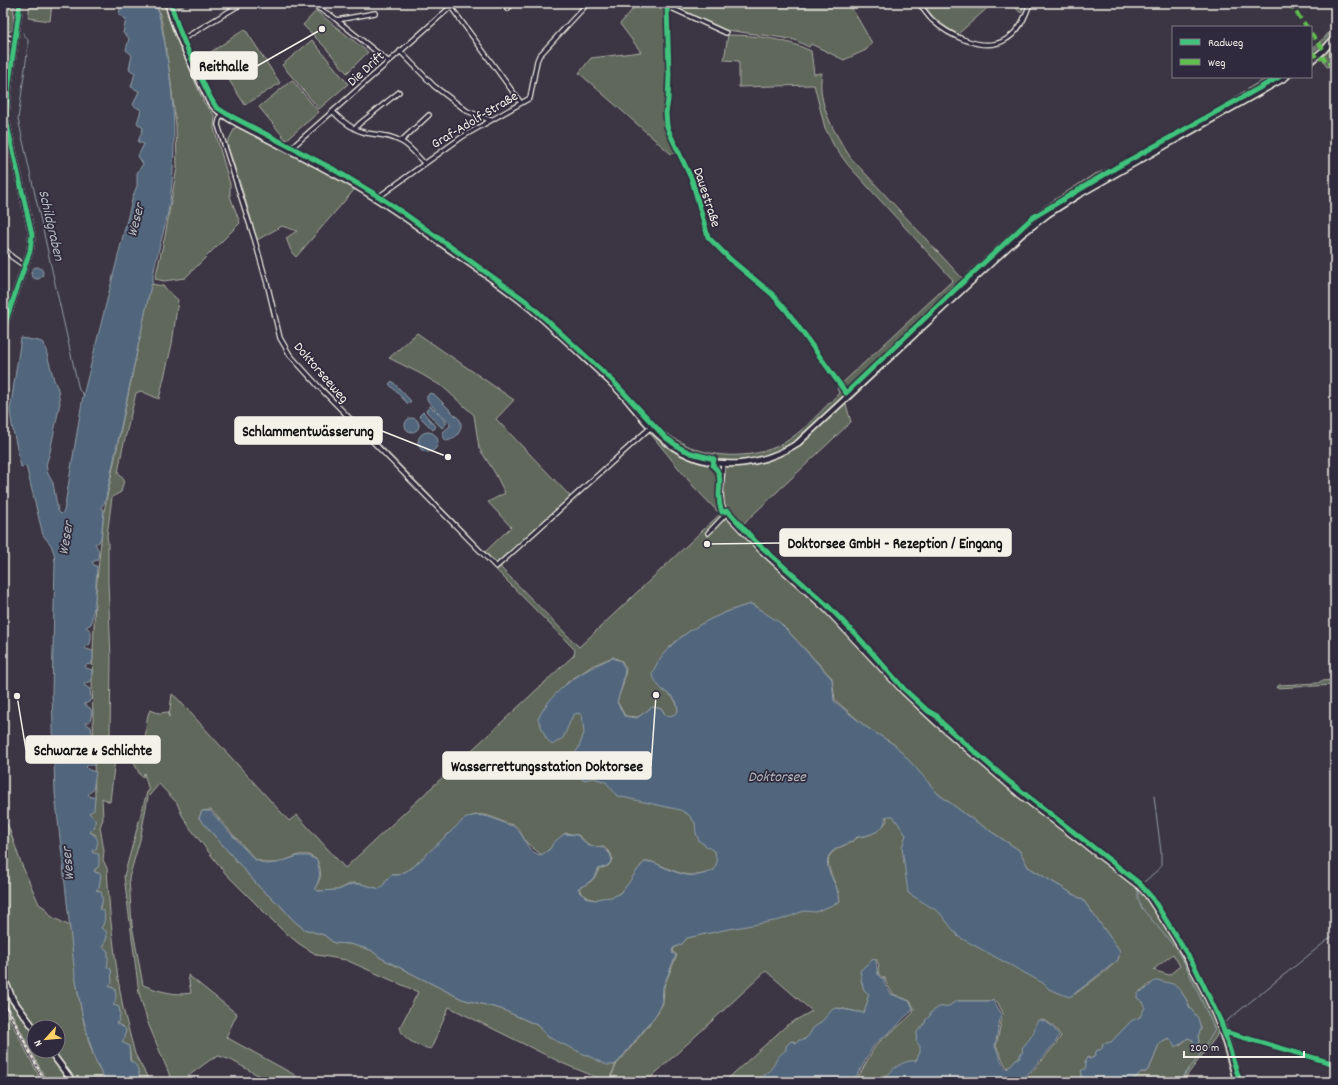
<svg xmlns="http://www.w3.org/2000/svg" width="1338" height="1085" font-family="Dekko,sans-serif">
<rect width="100%" height="100%" fill="#3c3544"/>
<filter id="ink" filterUnits="userSpaceOnUse"><feTurbulence type="fractalNoise" baseFrequency=".025" numOctaves="2"/><feDisplacementMap in="SourceGraphic" scale="8" xChannelSelector="R" yChannelSelector="G"/><feConvolveMatrix kernelMatrix="1 2 1 2 8 2 1 2 1" color-interpolation-filters="sRGB"/></filter>
<g filter="url(#ink)">
<path fill="#61685b" stroke="#aaaca2" fill-rule="evenodd" d="M3 3H14L13 30 6 33 3 32Z
M30 3H52L50 21 28 18Z
M157 3H188L167 15 204 103 215 116 214 128 230 184V196L240 223 185 278 164 281 155 279 165 236 177 167 176 126 170 75 162 24Z
M638 3H659L663 6 664 11 667 88 664 112 670 138 677 152 671 154 579 73 591 58 641 52 620 24Z
M667 3H849L872 43 866 50 844 60 811 44 809 47 795 40 784 38 726 30Z
M923 3H993L958 34C943 26 932 18 923 3Z
M1010 3H1025L1021 13Z
M316 11 368 52 347 73 324 46 303 25Z
M1335 25V65L1327 67 1321 56 1311 64V49L1325 37Z
M245 29 280 83 245 105 211 52Z
M728 35C756 35 786 39 811 51L814 74 822 73C816 103 835 134 851 158L962 278 1029 216 1093 175 1119 164 1144 150 1176 135 1254 85 1270 77H1292L1183 140 1120 171 1041 222 983 274 849 401 846 404 851 422 742 525 755 539 827 605 859 637 904 687 928 709 937 715 944 723 1008 779 1141 882 1147 889 1192 958 1226 1025 1243 1082H1233L1218 1031 1216 1037 1182 1082H1125L1133 1080 1141 1072H1146C1154 1062 1155 1053 1160 1042L1169 1038 1174 1045H1180L1188 1038 1193 1040 1196 1047 1199 1042 1198 1036 1201 1028 1197 1018 1190 1008 1186 999 1180 990 1149 984 1145 989 1140 991 1142 1001 1147 1007C1135 1028 1111 1039 1096 1057H1093L1091 1059 1088 1057 1086 1061C1089 1068 1083 1076 1079 1082H1023L1056 1044 1061 1036C1056 1029 1049 1020 1040 1020L1034 1036 1021 1059 1009 1069 1005 1065 996 1046 1003 1013 998 1003 996 1001H958L920 1043 922 1052 917 1062C904 1059 893 1074 885 1082H853L860 1074 874 1048 880 1041 899 1026 913 1013 914 1008 910 1001 893 994 886 983 885 978C878 977 877 971 879 965L876 959 872 960C870 978 873 995 864 1013L838 1008 810 1035 799 1043 792 1041 788 1046V1050L770 1072 766 1075H764L760 1082H724L787 1025 812 1011 766 971 646 1082H618L611 1077 617 1063 610 1077 616 1082H608L564 1064 449 1007 431 1049C420 1047 402 1040 400 1027L418 992 346 960 317 955 298 943 280 928 225 873 190 828 182 815 177 803 159 784 148 797 140 840 129 878 132 925 143 985C159 991 175 996 191 993L188 975 237 1014 226 1037 293 1074 303 1082H270L231 1060 219 1056 210 1060 183 1080H176L170 1076 148 1023 139 993 124 876 144 803 147 792 149 791 144 773 143 777 140 775 131 757 133 751C152 748 142 724 150 710L159 713 168 712 169 717 172 694 177 698 289 821 297 815 345 868 574 655 575 650 318 389 322 386 336 400 338 405 363 432 369 433 485 552 511 527 488 502 505 493 495 473 479 448 474 415 443 387 421 374 389 358 417 333 514 400 496 419 571 497 501 560V568L579 647 720 514 694 487 649 432 656 425C664 431 671 437 679 441 708 459 752 460 782 444 802 433 823 409 839 393L837 388 953 280 848 165 834 146 825 128 814 85 739 87V61L724 60ZM752 604 785 628 832 678 835 700 866 727 895 745 937 793 969 817 1019 850 1028 867 1083 900 1120 951 1118 960 1107 970 1075 994 1069 996 940 912 907 834 894 816 889 815 886 817 887 820C882 831 870 836 858 837 851 844 842 845 834 851 821 860 834 878 837 889 839 892 839 897 840 901 825 907 821 912 804 910L687 938 683 943 674 948 673 952 677 955 664 986 663 1003 656 1016 619 1062 614 1065 548 1037 537 1025 501 1009 462 999 381 958 371 950 350 944 334 943 324 935 304 929 293 920 279 904 261 889 199 818 202 811 211 810 255 859 266 863H278L299 855H309L317 860C322 872 322 877 315 888L318 891 338 890 352 883 361 884 380 889 391 875H399L413 867 464 820C478 810 491 816 505 823 508 824 511 824 514 825 521 829 522 838 527 843 531 847 537 851 542 855L551 848 565 833 578 835 590 846 604 847 611 854 613 860 608 866 599 869C595 879 590 884 579 887L581 893 589 898 596 900C601 897 606 899 611 897 615 897 619 893 622 891 630 885 639 863 647 861 652 861 657 864 662 866 683 875 693 879 715 870L718 861 715 852 689 814 680 809 595 777 583 714 578 711 573 714 545 706 569 681 594 665 613 657 622 661 626 669 623 685 617 701 625 716 638 717 653 707 662 709 665 715C670 717 674 715 678 712 677 702 675 699 668 693L681 637C703 622 726 610 752 604ZM1173 954 1180 966 1169 975 1153 970Z
M312 40 348 84 319 109 282 65Z
M292 80 319 112 286 140 259 107Z
M236 126 342 181 355 189 296 257 292 253 286 238 297 231 282 226 257 240 247 205 227 143Z
M151 284 163 286 178 300 172 344 159 399 141 391 136 393 122 451 118 473 124 480 121 492 112 497 107 536 108 542V581L111 659 110 735 115 758 110 802 102 798 103 819 100 827 104 851 103 860 107 868 110 914 118 979 123 1008 135 1054 150 1082C131 1082 131 1060 129 1046L122 1042 126 1030 123 1027 116 1023 112 1005 113 988 109 986 110 968 106 967 105 949 103 947 107 937 101 928 100 910 99 909 102 904 98 892 96 890 99 873 95 872 94 870 97 868 92 851 96 835 90 832 94 828 95 820 89 813 95 797 92 679 95 600 104 511Z
M1335 680V685L1276 688 1279 685 1318 683 1321 681Z
M3 817 9 828 21 863 39 904 45 908 52 917 70 926C75 969 79 1017 94 1057 97 1066 102 1074 106 1082H47L3 996ZM34 1027H58V1051H34Z
M3 1006 42 1082H3Z"/>
<path fill="#51667c" stroke="#929ea7" d="M121 3H156C172 66 179 136 170 200 166 229 155 256 152 284L151 285 105 502 101 507 104 511 101 538 99 542 95 544C99 549 100 554 97 560L92 562 95 566H97L95 600 91 624 86 627 91 631V638L90 644 85 647 86 649 93 651V660L91 664 86 665 85 666 86 668 92 670V679L90 682 85 683 84 685 90 689 91 698 89 702 84 704 85 705 90 708 92 712 90 721 85 723 91 727 93 740 87 741 85 742 87 744 93 747 95 765H88L86 767 89 770 96 772 93 790 88 794 91 797H95L94 810 89 813C96 821 96 817 94 828L90 832C97 838 100 838 96 849L92 851 93 853 99 854V866L94 870 95 872 101 874 99 888 96 890 101 892C103 899 103 904 99 909L104 911C105 917 105 923 101 928L106 931 107 937 103 947 108 951V961L107 967 111 969 112 983 109 986 115 989C116 996 117 1000 113 1005L119 1007 120 1013 119 1021 116 1023 123 1027 126 1030 125 1037 122 1042 129 1046 130 1061C137 1063 140 1073 139 1079L143 1082H106L94 1057 82 1014 75 975 55 793 52 693 55 563 54 553 51 545 43 535 26 466 21 467 12 425 10 410 21 338 39 341 44 343 54 380 58 389 60 403 50 452 46 465 48 474 53 483 58 511 61 514 64 511 83 396 133 196 137 186V173L143 164 138 156 144 144 138 142 143 128 137 123 141 110 133 105 139 91 131 87 135 73 129 69 132 55 126 50 129 38 123 33 126 19 119 15Z
M31 273a6 6 0 1 1 12 0a6 6 0 1 1-12 0Z
M392 381 411 401 408 404 389 384Z
M430 393 434 394 460 420C464 429 456 440 446 441L443 436V432L450 426V424L437 411V412L447 423 442 428 426 411 430 406 434 410 435 409 427 400V396Z
M423 412 436 427 433 430 419 416Z
M405 425a7 7 0 1 1 14 0a7 7 0 1 1-14 0Z
M418 442a10 10 0 1 1 20 0a10 10 0 1 1-20 0Z
M751 604 779 622 785 628 832 679 834 701 866 727 895 745 924 777 937 793 969 817 1019 850 1028 867 1083 900 1120 951 1118 960 1074 994 1069 997 1049 989 1043 983 957 936H958L939 912 908 893 902 847 906 835 893 816H889L885 817C887 831 868 836 857 837 850 844 841 845 833 851 820 860 833 879 837 889 838 893 838 897 839 902L828 907 815 912 804 911 780 920 724 930 687 938 682 944 673 948 672 953 676 955 663 987 662 1004 655 1016 618 1062 614 1065H607L548 1037 537 1025 501 1009 462 999 381 958 371 950 350 944 334 943 324 935 304 929 293 920 279 904 261 889 199 818 202 811H210L254 859 265 864 277 863 298 856H308L317 860C320 872 321 878 315 888L318 891 338 890 352 884H361L380 889 391 875H399L412 868 463 820C477 811 490 817 504 823 507 825 511 825 513 826 522 831 524 842 530 849 533 852 537 854 541 855L550 849 553 843 564 834 577 835 589 846 603 848 610 854 612 861 607 866 598 869C594 879 589 884 578 888L580 893 589 899 596 900C604 895 614 901 623 890 629 884 640 863 646 862 652 861 657 864 661 866 682 875 692 880 714 870L717 862 715 852 699 841 696 833 695 823 689 815 680 810 617 796 606 782 594 778 583 780 572 772V767L569 763 579 747 584 733 582 715 578 713 573 715 563 738 552 745 546 738 538 719C552 689 582 671 612 658L621 661 625 670 622 686 617 702 624 716 637 718 652 707 662 709 665 715C670 717 674 715 678 711 677 698 674 698 664 691 659 688 655 680 652 675 663 638 717 613 751 604Z
M875 959C879 967 874 971 881 978H884V983L891 994 909 1001 913 1008 911 1012 905 1017 897 1026 878 1041 872 1048 858 1074 852 1081 758 1082 763 1075H765C775 1068 773 1058 786 1050V1046L791 1041 797 1043 799 1040H804L809 1035 813 1028 819 1024 833 1009 836 1008 864 1013 868 1000H867L869 994 864 990 861 980 862 979 860 971C864 966 868 964 872 960Z
M1157 980 1173 984 1180 990 1186 999 1190 1008 1198 1018 1201 1029 1198 1036 1199 1042 1196 1047 1193 1046V1040L1188 1038 1176 1047 1169 1038 1160 1042C1155 1053 1154 1062 1146 1072H1141L1133 1080 1125 1082H1077L1082 1075 1081 1071 1086 1068 1085 1061 1087 1057 1089 1059 1094 1057 1097 1050H1100L1103 1047 1102 1044 1111 1042 1131 1021 1140 1017 1145 1007 1143 1002 1137 998C1137 990 1141 993 1146 989 1150 985 1151 983 1157 980Z
M956 1001H994L1001 1013 995 1046 1003 1065 1007 1069 1016 1059 1020 1058V1054L1023 1052 1022 1048C1025 1044 1030 1039 1032 1035 1035 1031 1035 1025 1038 1020 1048 1020 1055 1029 1059 1036L1055 1043 1021 1082H883C889 1071 903 1059 916 1061L920 1052V1046L916 1041 917 1032 925 1023 926 1019 930 1016V1013L939 1007 949 1006Z"/>
<g fill="none" stroke-linecap="round" stroke-linejoin="round">
<path stroke="#929ea7" stroke-width="1" d="M3 18 9 23
M23 33 28 40V47L18 119 79 390 85 396
M1323 42 1335 27
M1311 52 1317 47
M1178 132 1275 77
M1144 882 1161 867V852L1154 796
M1138 890V899L1141 907 1173 945
M1177 951 1184 962 1215 1030 1199 1056 1179 1082
M1224 1023 1335 934"/>
<g stroke="#f4f1e8" stroke-width="6">
<path id="street" d="M309 3 332 16 388 61
M664 3 667 6 669 75 668 100 666 113 667 126 670 134 692 180 708 237 731 260 772 294 787 311 849 396
M919 3C923 9 927 15 932 20 948 35 983 53 1005 40 1019 32 1025 18 1030 3
M667 6 726 33
M451 7 521 103
M507 9 514 3
M337 20 375 13
M3 35 15 40
M181 40 243 3
M400 51 434 86 467 111 490 120
M333 112C342 121 353 130 366 133 378 135 391 135 402 142 411 147 417 156 424 163
M222 114 219 120 218 125 255 241 268 287 280 338 290 355 320 388 496 567 651 427
M355 129 359 124 399 92
M401 141 429 115
M289 150 455 3
M377 198 462 137 530 98 537 61 539 56 588 3
M3 247 12 257 25 266
M723 464 721 494 722 505 726 514 760 550 826 610 903 692 936 723 1018 794 1139 887 1147 896C1174 937 1200 978 1218 1024 1226 1043 1231 1063 1236 1082
M708 533 726 514"/>
</g>
<g stroke="#f4f1e8" stroke-width="8">
<path id="secondary" d="M168 3C176 37 195 69 209 101 222 118 243 126 262 136 285 148 307 159 329 171 367 191 401 214 435 239 467 262 501 284 531 309 551 326 570 344 589 362 601 373 612 383 623 395 642 417 660 443 688 455 725 471 765 464 798 443L1022 234 1048 214 1078 195 1286 77
M1311 61 1324 50 1335 37
M3 329 30 251 32 235 6 120V111L9 83 20 3
M3 976 13 1000 34 1028
M50 1051 73 1082"/>
</g>
<use href="#street" stroke="#2f2a3d" stroke-width="3.5"/>
<use href="#secondary" stroke="#2f2a3d" stroke-width="5"/>
<g stroke="#f4f1e8" stroke-width="2.5">
<path id="rail" d="M3 1000 45 1082"/>
</g>
<use href="#rail" stroke="#2f2a3d" stroke-width="1" stroke-dasharray="3" stroke-linecap="butt"/>
<path stroke="#5fbe4e" stroke-width="4" stroke-dasharray="8 4" stroke-linecap="butt" d="M1289 3 1307 27
M1311 33 1324 50
M1311 55 1313 53 1318 59 1324 58 1328 64H1335"/>
<g stroke="#2f2a3d" stroke-width="8">
<path id="cycleway" d="M171 3C179 36 196 67 210 97L216 107 227 114 333 169 378 196 405 214 526 301 613 381 665 437 680 448 691 453 714 459 713 466C723 473 719 486 719 496 719 502 720 507 722 512L728 511 755 541 827 605 859 638 904 689 928 711 937 716 942 723 1007 780 1139 883 1153 899 1195 967 1221 1022 1240 1082
M664 3 667 6 669 75 668 100 666 113 667 126 670 134 692 180 708 237 731 260 772 294 787 311 846 393 961 284 1032 218 1117 167 1279 77
M3 329 30 251 32 235 6 120V111L9 83 20 3
M1225 1032 1335 1064"/>
</g>
<use href="#cycleway" stroke="#40c37c" stroke-width="5"/>
</g>
</g>
<g text-anchor="middle" stroke-width="3.5" stroke-linejoin="round" paint-order="stroke">
<g font-size="14" fill="#f4f1e8" stroke="#2f2a3d">
<text transform="translate(365 68) rotate(-42)" y="5">Die Drift</text>
<text transform="translate(474 119) rotate(-31)" y="5">Graf-Adolf-Straße</text>
<text transform="translate(708 197) rotate(72)" y="5">Dauestraße</text>
<text transform="translate(322 372) rotate(49)" y="5">Doktorseeweg</text>
</g>
<g font-size="15" font-style="italic" fill="#b3b9bd" stroke="#2f2a3d">
<text transform="translate(135 220) rotate(-76)" y="5">Weser</text>
<text transform="translate(52 225) rotate(77)" y="5">Schildgraben</text>
<text transform="translate(65 538) rotate(-81)" y="5">Weser</text>
<text x="777" y="781">Doktorsee</text>
<text transform="translate(67 864) rotate(-95)" y="5">Weser</text>
</g>
</g>
<path fill="none" stroke="#f4f1e8" stroke-width="1.5" d="M322 29L257 66M448 457L382 431M707 544L780 543M17 696L26 750M656 695L651 766"/>
<g fill="#f4f1e8" stroke="#2f2a3d" stroke-width="1.5">
<circle cx="322" cy="29" r="4"/>
<circle cx="448" cy="457" r="4"/>
<circle cx="707" cy="544" r="4"/>
<circle cx="17" cy="696" r="4"/>
<circle cx="656" cy="695" r="4"/>
</g>
<g fill="#f4f1e8" stroke="#f4f1e8" stroke-width="1.5">
<rect x="191" y="52" width="66" height="27" rx="4"/>
<rect x="235" y="417" width="147" height="27" rx="4"/>
<rect x="780" y="529" width="231" height="27" rx="4"/>
<rect x="26" y="736" width="134" height="27" rx="4"/>
<rect x="443" y="752" width="208" height="27" rx="4"/>
</g>
<g font-size="15" text-anchor="middle" font-weight="bold" fill="#111">
<text x="224" y="71">Reithalle</text>
<text x="308" y="436">Schlammentwässerung</text>
<text x="895" y="548">Doktorsee GmbH - Rezeption / Eingang</text>
<text x="93" y="755">Schwarze &amp; Schlichte</text>
<text x="547" y="771">Wasserrettungsstation Doktorsee</text>
</g>
<rect width="1338" height="1085" fill="none" stroke="#2f2a3d" stroke-width="16"/>
<rect x="8" y="8" width="1322" height="1069" fill="none" stroke="#f4f1e8" stroke-width="1.5" filter="url(#ink)"/>
<rect x="1172" y="26" width="140" height="52" fill="#2f2a3d" stroke="#7e7a81"/>
<rect x="1180" y="39" width="20" height="6" fill="#40c37c" stroke="#7e7a81"/>
<text x="1208" y="46" font-size="12" fill="#f4f1e8">Radweg</text>
<rect x="1180" y="59" width="20" height="6" fill="#5fbe4e" stroke="#7e7a81"/>
<text x="1208" y="66" font-size="12" fill="#f4f1e8">Weg</text>
<g transform="translate(46 1039) rotate(243)"><circle r="19" fill="#2f2a3d" stroke="#7e7a81"/>
<path d="M0-3L7 15L0 10L-7 15Z" fill="#ffd166"/>
<text y="-6" font-size="11" font-weight="bold" text-anchor="middle" fill="#f4f1e8">N</text>
</g>
<path d="M1184 1051v6h120v-6" fill="none" stroke="#f4f1e8" stroke-width="2"/>
<text x="1190" y="1051" font-size="12" fill="#f4f1e8" stroke="#2f2a3d" stroke-width="3" paint-order="stroke">200 m</text>
</svg>
